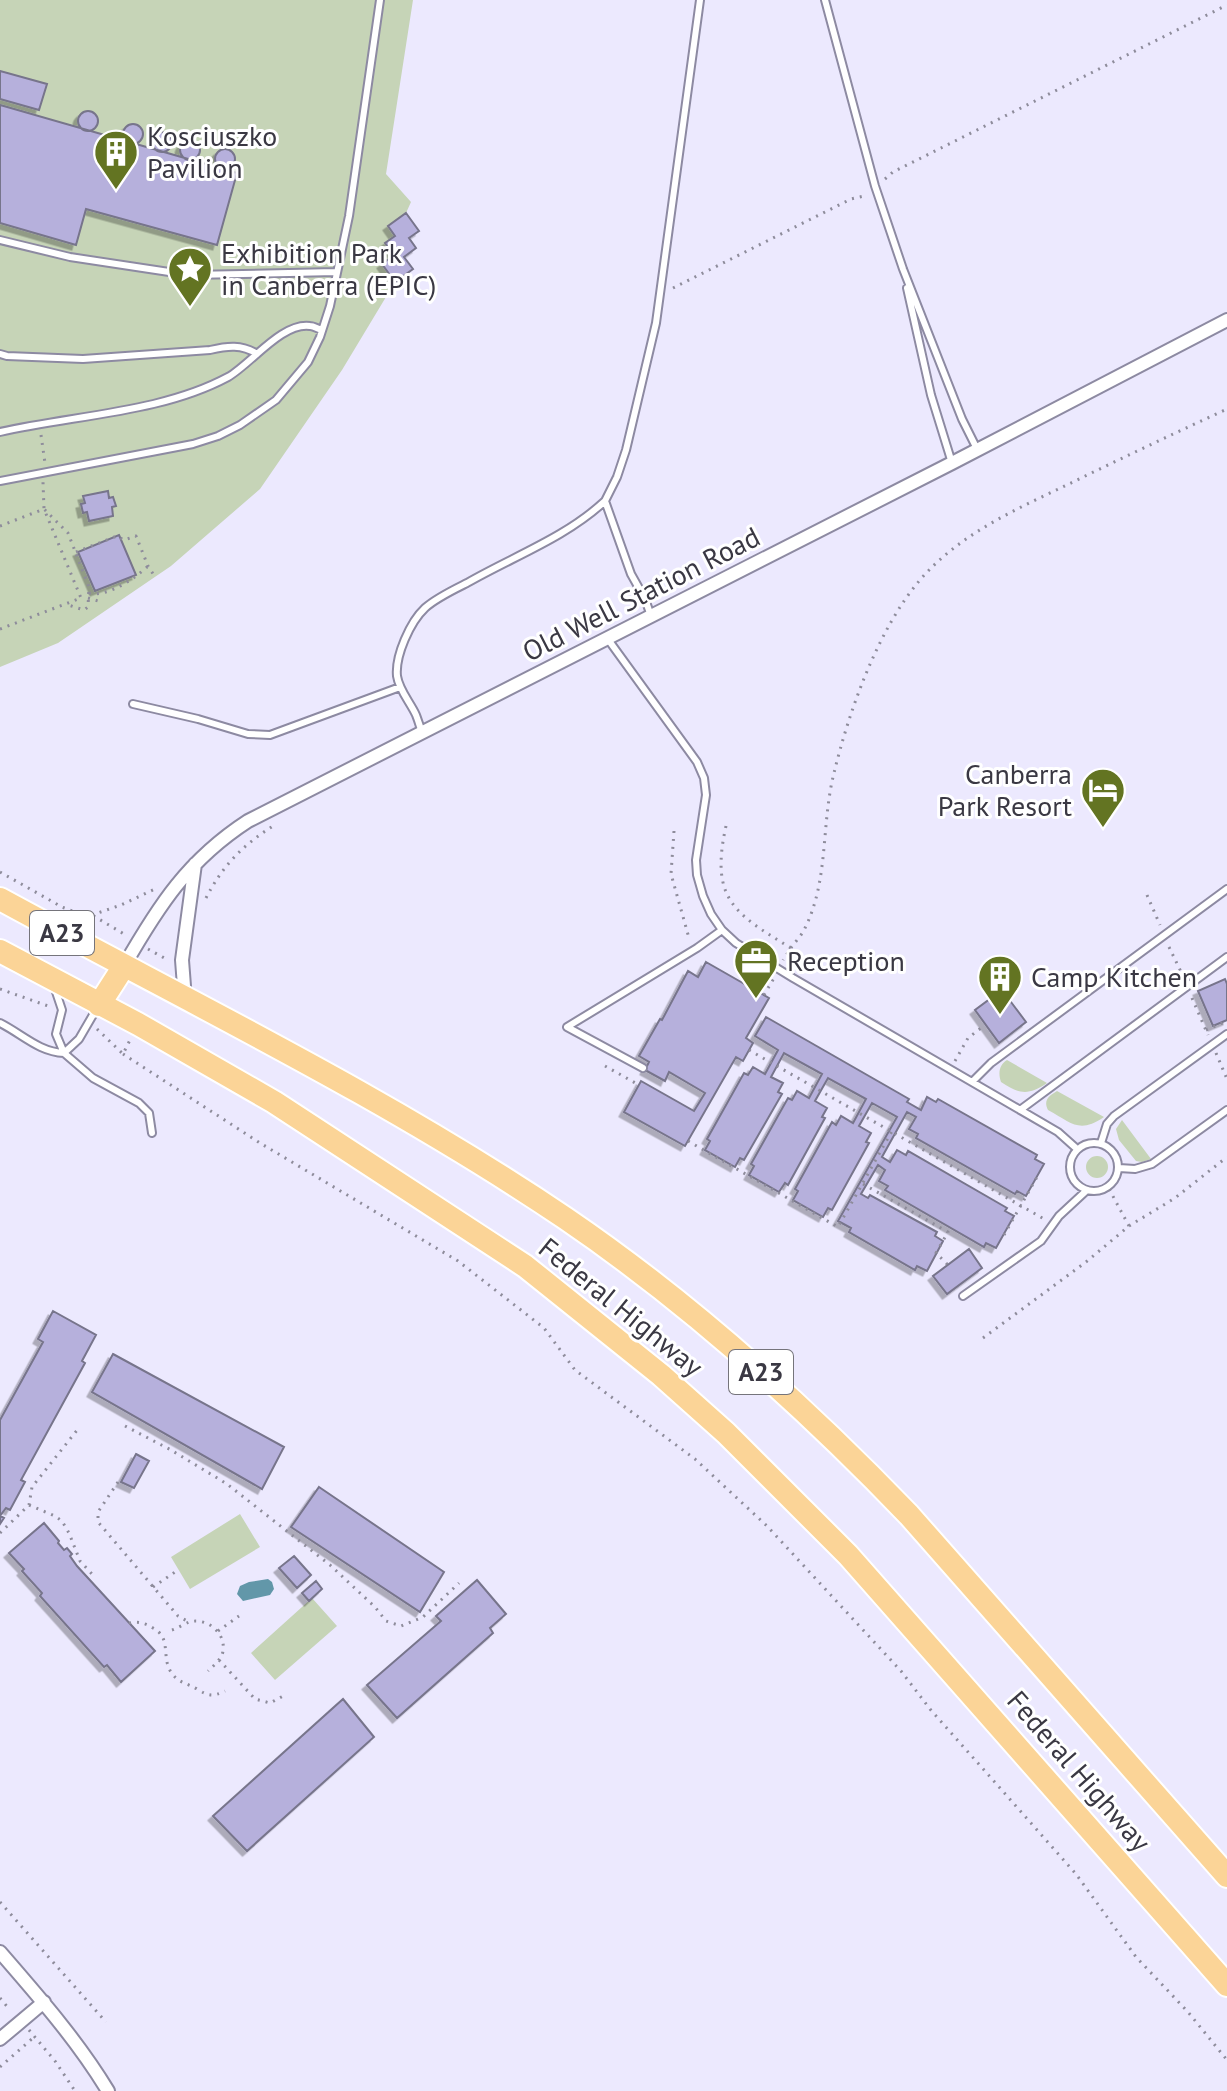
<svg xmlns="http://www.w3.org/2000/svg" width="1227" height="2091" font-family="'PT Sans',sans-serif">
<defs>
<filter id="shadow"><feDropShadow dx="-4.5" dy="4.5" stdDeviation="0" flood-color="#0004"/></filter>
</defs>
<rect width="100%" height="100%" fill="#ece9fe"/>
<path fill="#c6d4b7" d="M0 0H413L386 174 411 202 406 213 395 282 342 370 260 489 171 566 58 643 0 667Z
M1007 1060 1047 1083C1028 1096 1019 1094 1001 1082 998 1073 999 1065 1007 1060Z
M1057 1091 1104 1117C1079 1134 1072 1123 1048 1110 1043 1100 1049 1096 1057 1091Z
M1122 1120 1151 1159 1142 1162 1136 1161 1119 1140 1116 1129Z
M1086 1167a11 11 0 1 1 22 0a11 11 0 1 1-22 0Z
M240 1514 260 1547 190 1589 171 1557Z
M312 1598 337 1626 275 1680 251 1653Z"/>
<path fill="#6297a9" d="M268 1579 272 1582 274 1589 270 1595 243 1601 237 1594 240 1586 249 1582Z"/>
<path fill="#b6b0dc" stroke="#77748b" stroke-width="2" filter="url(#shadow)" d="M0 71 47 84 39 110 0 99Z
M0 105 237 173 217 245 86 209 76 245 0 223Z
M78 121a10 10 0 1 1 20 0a10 10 0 1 1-20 0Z
M123 134a10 10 0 1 1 20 0a10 10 0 1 1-20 0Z
M152 142a10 10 0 1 1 20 0a10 10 0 1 1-20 0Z
M180 150a10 10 0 1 1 20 0a10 10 0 1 1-20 0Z
M215 159a10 10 0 1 1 20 0a10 10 0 1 1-20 0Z
M406 213 419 231 409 238 416 248 404 257 413 269 395 282 382 264 394 255 385 243 395 236 388 226Z
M108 491 109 498 113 497 116 506 112 507 113 516 89 521 87 512 83 513 81 504 85 503 83 496Z
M119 535 136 575 95 591 78 552Z
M706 962 769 998 746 1038 753 1043 743 1061 736 1057 685 1146 624 1112 641 1081 694 1111 705 1093 669 1072 665 1081 645 1070 649 1062 639 1056 660 1019 662 1020 688 971 698 977Z
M1225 979 1227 984V1020L1213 1026 1198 991Z
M1002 990 1026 1022 999 1043 975 1010Z
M766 1017 909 1099 907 1102 921 1110 927 1097 936 1102 938 1099 1037 1155 1035 1159 1044 1164 1026 1196 1017 1191 1015 1194 916 1138 918 1134 909 1129 916 1117 907 1112 882 1157 890 1162 897 1150 906 1155 908 1151 1007 1208 1005 1211 1014 1216 996 1248 986 1243 984 1247 885 1190 888 1186 879 1181 885 1170 878 1165 861 1194 868 1198 870 1195 937 1232 935 1236 943 1241 927 1271 917 1266 915 1270 849 1232 851 1228 838 1221 897 1117 872 1103 859 1126 871 1133 866 1142 869 1143 832 1210 828 1208 823 1217 793 1200 798 1191 795 1189 832 1122 836 1125 841 1116 853 1123 866 1099 828 1078 815 1101 827 1108 822 1117 825 1118 788 1185 785 1183 779 1192 749 1175 754 1166 751 1164 788 1098 792 1100 797 1091 809 1098 822 1074 784 1053 771 1077 783 1083 778 1092 782 1094 744 1160 740 1158 735 1167 705 1150 710 1141 707 1139 744 1073 748 1075 753 1067 765 1074 778 1050 755 1036Z
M969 1249 982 1268 947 1294 933 1276Z
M53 1311 96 1335 82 1361 85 1363 21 1480 25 1482 10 1510 6 1508 0 1516 4 1518 0 1524V1420L43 1342 38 1339Z
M113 1354 284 1447 262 1489 92 1392Z
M136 1454 149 1461 134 1488 121 1482Z
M319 1487 444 1572 420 1612 291 1527Z
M44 1523 59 1541 58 1543 64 1550 67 1548 72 1554 70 1556 77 1566 155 1651 121 1682 107 1665 104 1667 40 1596 42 1593 22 1571 24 1569 9 1553Z
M294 1556 311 1575 297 1588 279 1568Z
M477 1580 506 1614 490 1628 493 1633 397 1718 367 1685 441 1621 436 1616Z
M316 1581 322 1589 309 1601 302 1593Z
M343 1699 374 1737 247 1851 213 1816Z"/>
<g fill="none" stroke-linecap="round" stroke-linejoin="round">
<g stroke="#8d8aa2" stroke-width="10">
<path id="service" d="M825 0 875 186 903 269 962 419 977 449
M0 240 70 257 189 275 336 272
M907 288 931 395 952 463
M0 354 7 356 83 359 210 350C227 346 242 344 257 354
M0 432C74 415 161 413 228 377 251 364 282 322 310 326 314 326 318 329 322 330
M0 481 193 444 218 436 240 425 276 400 308 362 320 337 330 306 349 216 380 0
M651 616 645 599 631 574 605 501 617 477 626 450 656 323 700 0
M607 638 697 762 704 778 706 795 696 860 697 875 703 896 711 914 722 930 736 943 793 978 1058 1132 1077 1149
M133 704 198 719 248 734 270 735 400 687
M422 732C420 727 418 720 416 715 410 702 399 690 397 676 395 656 410 622 425 608 436 598 453 590 467 583 514 556 565 538 605 501
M54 986 62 1010 56 1034 64 1053 93 1078 139 1103 149 1113 152 1133
M0 1023C22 1034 39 1052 64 1053L79 1039 97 1008
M643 1068 567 1027 697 948 722 930
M972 1082 991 1063 1227 889
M1020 1110 1227 957
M1070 1167a24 24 0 1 1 48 0a24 24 0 1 1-48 0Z
M1101 1143 1107 1124 1114 1116 1227 1034
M1119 1168 1135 1169 1152 1164 1227 1110
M963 1296 1041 1241 1059 1216 1087 1190"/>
</g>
<g stroke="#8d8aa2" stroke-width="16">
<path id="minor" d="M124 966C159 905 188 860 248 821L952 463 1227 320
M185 999 182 960 195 864
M0 1952C39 1997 77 2040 108 2091
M0 2039 44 2002"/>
</g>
<g stroke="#fff" stroke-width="26">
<path id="trunk" d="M0 899C189 1002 386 1097 565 1218 690 1303 804 1406 909 1515L1227 1876
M0 951 138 1024 274 1102 525 1266 661 1375 726 1433 848 1555 1227 1985
M99 1005 124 966"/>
</g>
<path stroke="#8e8c9b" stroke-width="3" stroke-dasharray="2 6" stroke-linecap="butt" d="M885 179 893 172 1227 5
M673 288 851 199 864 196 867 194
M41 435 45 463
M0 526 44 509 43 482
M76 552 117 536 124 540 136 536 148 566 155 577
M89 593C106 598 136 578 148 566
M88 598 98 601
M0 629 81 598 44 509 68 533 89 587 88 607 84 610 65 604
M726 826C710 898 733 913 791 948L783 960
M674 831 671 874 689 938
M0 872 62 907 75 912 92 915 124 934
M1147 895 1160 925
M206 898C223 865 243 845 273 826
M92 915 121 905 155 889
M1169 947 1183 976
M791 948C795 942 802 935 805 928 829 880 821 824 834 773 849 711 878 629 920 580 960 533 1019 508 1073 482 1124 457 1175 433 1227 409
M148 949 168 960
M0 989 51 1007
M764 995 774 978
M1192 998 1208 1035
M97 1029 123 1054 130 1040
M1206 1030 1227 1021
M749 1050 1044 1219
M1216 1053 1227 1079
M123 1054 260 1143 458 1261 544 1328 575 1370 695 1459 767 1526 901 1671 930 1709 1076 1874 1136 1957 1188 2012 1227 2060
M955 1061 968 1038 985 1025
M605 1066 639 1085
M688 1141 838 1227 892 1131
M863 1184 948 1232 936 1253 948 1265
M1129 1226 1175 1198 1227 1157
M1004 1235 1037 1177
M983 1338 1086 1262 1129 1226 1108 1187
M125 1426 171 1450 227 1484 330 1565 375 1607 386 1621 401 1626 423 1617 459 1583
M118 1482 98 1512V1522L178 1616 189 1622
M29 1505 55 1516 62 1521 69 1533 80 1561 92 1574 88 1577
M0 1533 29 1505 32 1487 78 1429
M153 1587 178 1570
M129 1623C138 1621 145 1623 153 1628 172 1638 161 1657 171 1672 178 1683 187 1683 197 1689 208 1696 213 1697 225 1691
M172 1630C178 1628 184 1624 189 1622 207 1617 226 1633 223 1651 222 1659 214 1665 208 1671
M218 1631 239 1616
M219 1660 255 1699 270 1703 287 1694
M0 1902 106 2022
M0 1998 10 2010
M29 2030 55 2061 75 2091
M0 2067 34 2037"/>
<use href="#service" stroke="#fff" stroke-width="6"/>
<use href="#minor" stroke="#fff" stroke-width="12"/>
<use href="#trunk" stroke="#fbd497" stroke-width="22"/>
</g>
<defs>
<g id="building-pin" transform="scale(2.3)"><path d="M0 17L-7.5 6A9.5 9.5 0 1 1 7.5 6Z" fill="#637422" stroke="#fff"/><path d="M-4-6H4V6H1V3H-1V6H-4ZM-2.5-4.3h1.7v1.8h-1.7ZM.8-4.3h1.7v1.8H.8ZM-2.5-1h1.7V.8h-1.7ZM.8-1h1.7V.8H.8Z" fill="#fff"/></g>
<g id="sight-pin" transform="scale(2.3)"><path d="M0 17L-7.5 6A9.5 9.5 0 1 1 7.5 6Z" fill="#637422" stroke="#fff"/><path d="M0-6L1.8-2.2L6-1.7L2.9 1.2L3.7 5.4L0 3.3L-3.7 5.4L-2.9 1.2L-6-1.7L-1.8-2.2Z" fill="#fff"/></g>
<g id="hotel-pin" transform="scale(2.3)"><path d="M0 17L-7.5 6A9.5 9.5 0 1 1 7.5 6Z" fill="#637422" stroke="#fff"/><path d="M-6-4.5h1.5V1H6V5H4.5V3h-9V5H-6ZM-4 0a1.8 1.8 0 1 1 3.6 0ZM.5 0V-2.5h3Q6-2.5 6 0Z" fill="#fff"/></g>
<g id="office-pin" transform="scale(2.3)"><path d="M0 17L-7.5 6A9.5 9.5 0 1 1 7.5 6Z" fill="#637422" stroke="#fff"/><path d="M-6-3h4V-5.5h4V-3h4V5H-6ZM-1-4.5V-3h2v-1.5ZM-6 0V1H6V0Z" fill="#fff"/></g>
</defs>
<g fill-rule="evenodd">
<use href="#building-pin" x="116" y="152"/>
<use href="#sight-pin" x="190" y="269"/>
<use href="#hotel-pin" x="1103" y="790"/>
<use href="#office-pin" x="756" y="961"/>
<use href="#building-pin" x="1000" y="977"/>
</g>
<g text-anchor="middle" stroke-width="6" stroke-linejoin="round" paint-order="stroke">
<g fill="#fff" stroke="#75747b" stroke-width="2">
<rect x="30" y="911" width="64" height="44" rx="6"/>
<rect x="729" y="1350" width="64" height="44" rx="6"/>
</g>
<g font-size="26" font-weight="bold" fill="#3a3843">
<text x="62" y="942">A23</text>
<text x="761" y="1381">A23</text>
</g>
<g font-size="28" fill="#3a3843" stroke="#fff" text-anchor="start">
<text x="147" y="146">Kosciuszko<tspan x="147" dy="32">Pavilion</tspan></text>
<text x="221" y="263">Exhibition Park<tspan x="221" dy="32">in Canberra (EPIC)</tspan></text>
<text x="1072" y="784" text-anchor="end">Canberra<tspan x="1072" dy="32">Park Resort</tspan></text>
<text x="787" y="971">Reception</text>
<text x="1031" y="987">Camp Kitchen</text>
</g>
<g font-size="28" fill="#3a3843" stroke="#fff">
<text transform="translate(641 594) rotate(-27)" y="10">Old Well Station Road</text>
<text transform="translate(621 1307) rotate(39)" y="10">Federal Highway</text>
<text transform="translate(1079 1771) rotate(49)" y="10">Federal Highway</text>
</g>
</g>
</svg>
